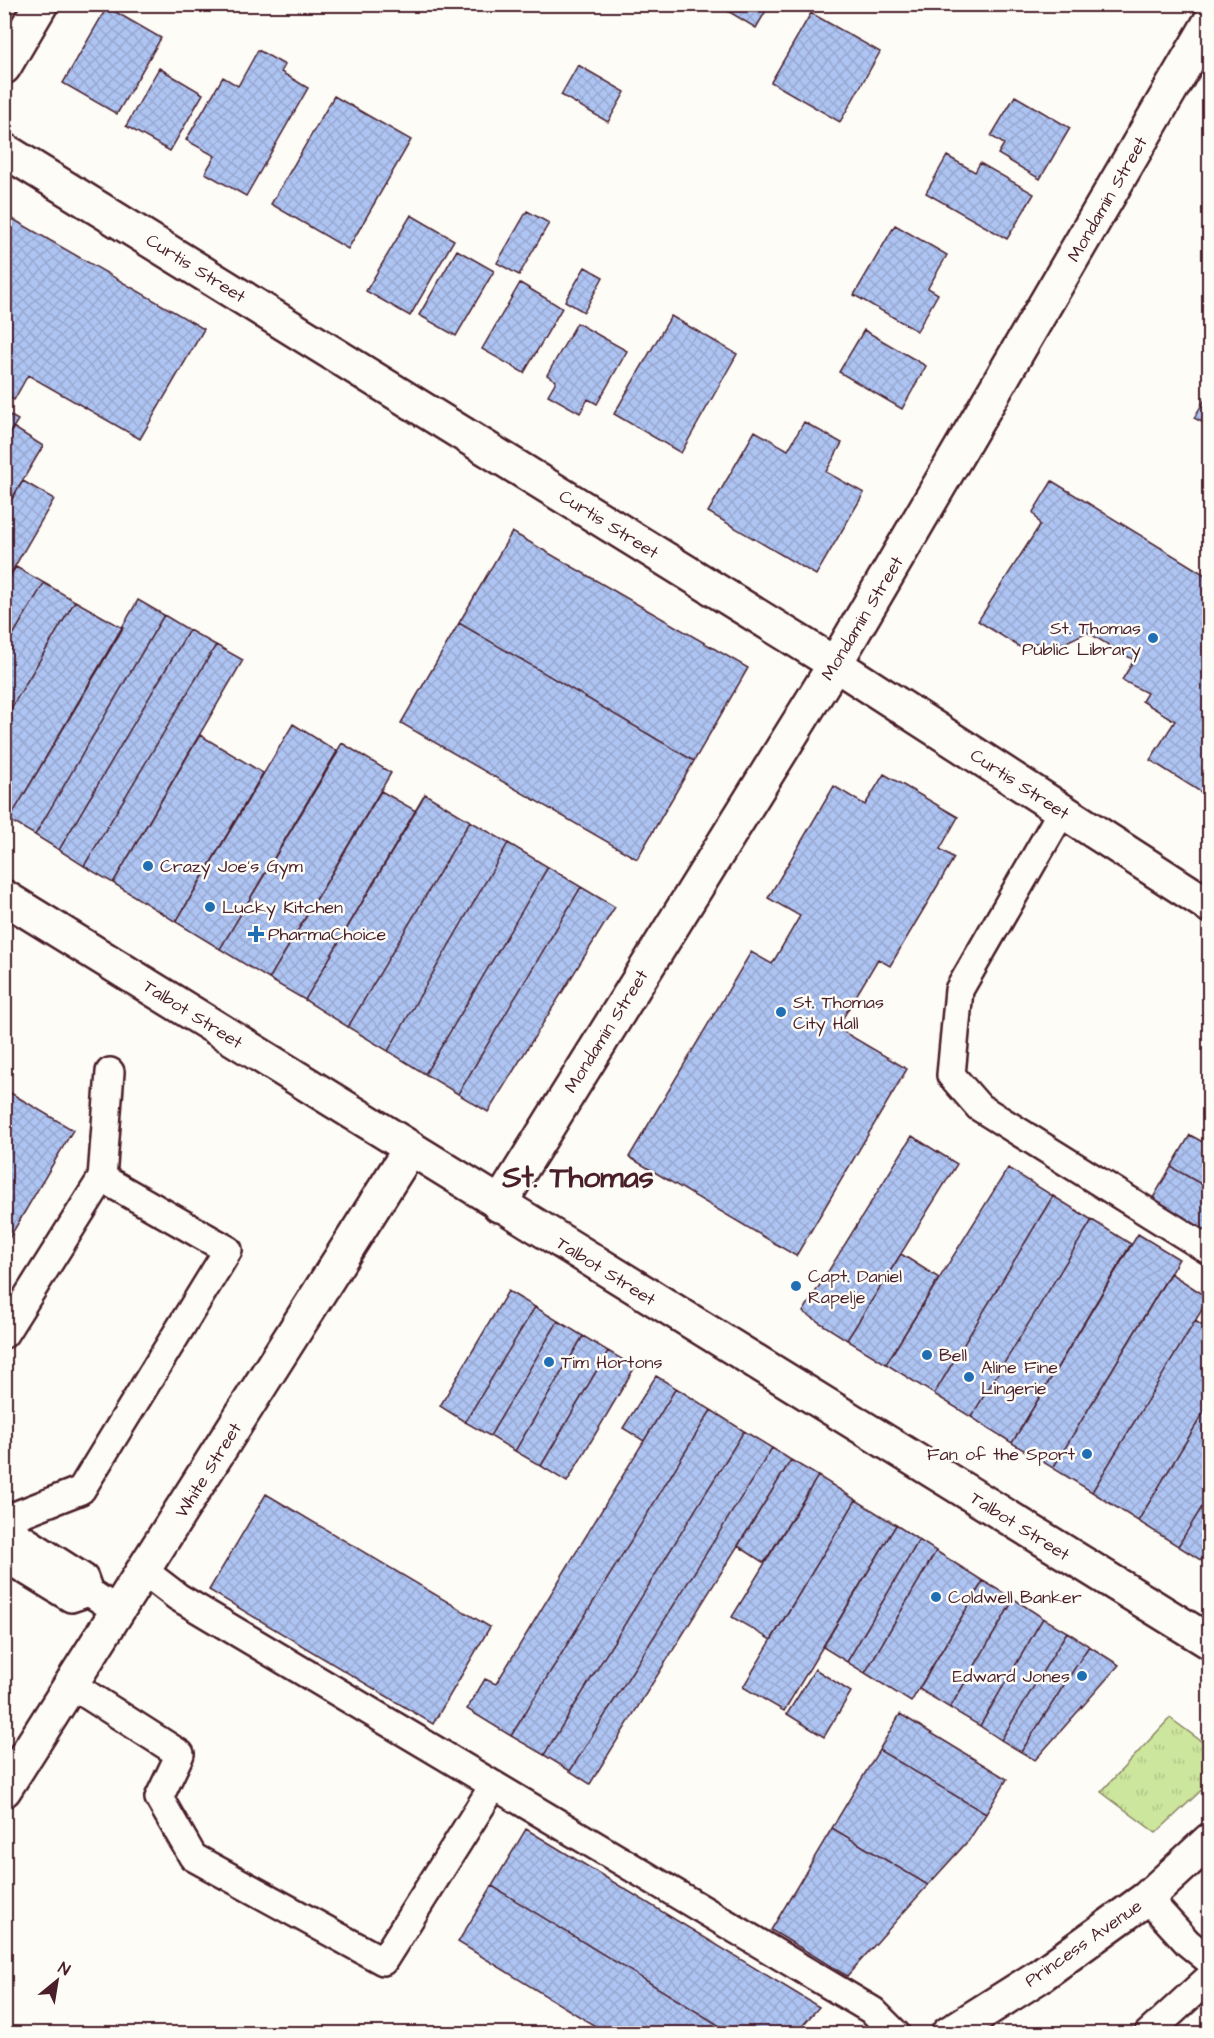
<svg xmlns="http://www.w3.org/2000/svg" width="1214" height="2038" font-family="'Architects Daughter',sans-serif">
<defs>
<pattern id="grass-tufts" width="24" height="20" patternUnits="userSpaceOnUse" patternTransform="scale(1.5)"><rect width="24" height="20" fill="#cce69d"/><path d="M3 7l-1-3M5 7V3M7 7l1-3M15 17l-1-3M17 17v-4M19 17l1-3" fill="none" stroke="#b1c587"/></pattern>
<pattern id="building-cross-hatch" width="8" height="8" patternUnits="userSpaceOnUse" patternTransform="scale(1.5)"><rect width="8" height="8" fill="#aec4f2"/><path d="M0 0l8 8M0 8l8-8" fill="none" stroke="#97a8d0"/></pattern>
</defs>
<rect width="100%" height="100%" fill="#fdfcf7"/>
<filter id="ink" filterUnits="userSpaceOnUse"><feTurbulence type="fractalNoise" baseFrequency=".0167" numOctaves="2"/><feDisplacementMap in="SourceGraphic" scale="12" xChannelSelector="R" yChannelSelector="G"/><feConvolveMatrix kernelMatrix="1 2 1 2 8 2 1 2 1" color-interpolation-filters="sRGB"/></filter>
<g filter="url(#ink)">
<path fill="url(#grass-tufts)" stroke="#8b8264" stroke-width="1.5" d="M1170 1718 1209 1747V1783L1156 1833 1101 1792Z"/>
<path fill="url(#building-cross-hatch)" stroke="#4a1f2b" stroke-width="1.5" d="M716 4H770L756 28Z
M107 7 161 38 117 114 63 83Z
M811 13 880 52 840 122 771 82Z
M258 50 285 65 281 72 308 88 246 196 205 173 215 156 186 140 223 77 238 86Z
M578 65 625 92 608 122 561 95Z
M159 68 203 94 170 151 126 126Z
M334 96 411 140 348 249 271 204Z
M1015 96 1070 128 1040 179 998 154 1004 144 991 136Z
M947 156 975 172 980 163 1034 194 1007 239 926 193Z
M527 211 549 223 519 275 497 263Z
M4 214 204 329 140 439 28 375 14 400 4 395Z
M411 215 454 240 410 316 366 291Z
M895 225 947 255 928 288 938 294 917 331 854 295Z
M457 250 494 271 456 336 419 315Z
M585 267 603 277 584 312 565 301Z
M520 283 562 308 524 373 482 349Z
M671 316 737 354 681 453 614 414Z
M577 323 627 351 597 404 588 399 580 413 548 395 556 381 547 375Z
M864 330 926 366 902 409 839 372Z
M1210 391V426L1194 418Z
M4 412 18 420 9 434 4 431Z
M804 422 842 443 826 472 864 493 816 575 708 512 755 431 788 450Z
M13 427 43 446 4 512V442Z
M23 481 54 499 4 585V512Z
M1052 481 1210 578V798L1150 760 1175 721 1142 701 1147 693 1122 680 1134 660 1087 632 1050 650 1036 643 1026 651 978 621 1040 525 1033 512Z
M512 532 748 668 694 761 459 623Z
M16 567 44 583 4 650V585Z
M44 583 75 601 4 720V650Z
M138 600 164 615 35 835 9 820Z
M75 601 123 628 9 820 4 817V720Z
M164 615 189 630 59 850 35 835Z
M459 623 694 761 637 859 401 723Z
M189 630 216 645 84 866 59 850Z
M216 645 243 660 113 883 84 866Z
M293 724 338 752 220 949 176 922Z
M200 735 263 773 176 922 113 883Z
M342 743 391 773 269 979 220 949Z
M884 774 958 817 940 849 954 858 890 966 878 959 837 1028 907 1069 796 1256 629 1157 751 952 772 964 800 916 768 898 834 786 865 805Z
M381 791 416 811 305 1000 269 979Z
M425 794 470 821 348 1027 305 1000Z
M470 821 508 843 388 1051 348 1027Z
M508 843 548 867 425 1074 388 1051Z
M548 867 581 887 458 1094 425 1074Z
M581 887 615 907 488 1112 458 1094Z
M4 1089 73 1130 4 1247Z
M1190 1135 1210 1146V1189L1171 1167Z
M912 1136 957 1164 847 1340 803 1312Z
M1171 1167 1210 1189V1238L1150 1203Z
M1008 1168 1053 1196 934 1394 886 1364Z
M1053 1196 1092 1220 971 1417 934 1394Z
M1092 1220 1131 1244 1012 1443 971 1417Z
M1138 1234 1179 1259 1053 1468 1012 1443Z
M901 1254 939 1278 886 1364 847 1340Z
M1170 1273 1209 1298 1092 1492 1053 1468Z
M508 1291 535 1307 465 1422 440 1406Z
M535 1307 558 1321 490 1436 465 1422Z
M558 1321 583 1336 515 1451 490 1436Z
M1195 1321 1210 1330V1402L1138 1521 1092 1492Z
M583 1336 608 1351 541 1466 515 1451Z
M608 1351 635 1367 567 1482 541 1466Z
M656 1376 676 1388 644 1441 623 1428Z
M676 1388 711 1410 511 1736 467 1709 485 1679 496 1684Z
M1210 1402V1494L1178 1546 1138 1521Z
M711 1410 744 1431 544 1755 511 1736Z
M744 1431 772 1448 570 1771 544 1755Z
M772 1448 791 1460 590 1784 570 1771Z
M791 1460 818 1476 764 1563 738 1546Z
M818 1476 856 1500 771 1640 732 1617Z
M266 1494 490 1627 433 1724 209 1590Z
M1210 1494V1566L1178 1546Z
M856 1500 896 1525 784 1711 743 1687Z
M896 1525 919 1540 847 1662 823 1647Z
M919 1540 936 1551 865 1673 847 1662Z
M936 1551 983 1581 911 1702 865 1673Z
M983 1581 1014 1599 950 1708 919 1689Z
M1014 1599 1043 1618 980 1726 950 1708Z
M1043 1618 1067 1632 1001 1740 980 1726Z
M1067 1632 1089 1646 1021 1752 1001 1740Z
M1089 1646 1119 1665 1035 1760 1021 1752Z
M815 1669 851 1692 824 1737 787 1714Z
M900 1714 1007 1779 986 1814 879 1750Z
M879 1750 986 1814 969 1840 928 1885 832 1828Z
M832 1828 928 1885 847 1976 771 1930Z
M526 1829 819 2007 795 2034H733L492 1886Z
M492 1886 733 2034H608L458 1942Z"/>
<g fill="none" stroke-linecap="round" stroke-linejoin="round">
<g stroke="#4a1f2b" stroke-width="32">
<path id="service" d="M1062 811 959 990 951 1075 979 1107 1210 1251
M102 1178 110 1072
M4 1334 102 1178 228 1250 81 1490 4 1520
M4 1536 17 1535 84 1578 89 1592 118 1611
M4 1557 71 1598 89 1592
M144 1571 178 1597 873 2011 896 2034
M72 1685 180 1754 159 1798 193 1857 383 1961 494 1785
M1147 1898 1188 1943 1210 1961
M1148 2034 1210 1977"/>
</g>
<g stroke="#4a1f2b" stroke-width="38">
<path id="minor" d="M4 67 41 4
M4 150 835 664 1210 906
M499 1205 835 664 1210 22
M4 1790 410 1149"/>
</g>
<g stroke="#4a1f2b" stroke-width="38">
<path id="tertiary" d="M948 2034 1038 1977 1147 1898 1210 1840"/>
</g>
<g stroke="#4a1f2b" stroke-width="38">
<path id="secondary" d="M4 897 1210 1642"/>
</g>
<use href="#service" stroke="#fdfcf7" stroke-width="27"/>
<use href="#minor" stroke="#fdfcf7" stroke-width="33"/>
<use href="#tertiary" stroke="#fdfcf7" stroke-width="33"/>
<use href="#secondary" stroke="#fdfcf7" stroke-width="33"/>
</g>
</g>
<g fill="#1f6fb2" stroke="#fdfcf7" stroke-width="2">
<circle cx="1153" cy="638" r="6"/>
<circle cx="148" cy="866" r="6"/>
<circle cx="210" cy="907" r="6"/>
<path d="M253 925h6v6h6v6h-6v6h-6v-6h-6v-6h6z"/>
<circle cx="781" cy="1012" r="6"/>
<circle cx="796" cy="1286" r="6"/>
<circle cx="927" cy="1355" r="6"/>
<circle cx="549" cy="1362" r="6"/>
<circle cx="969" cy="1377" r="6"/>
<circle cx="1087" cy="1454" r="6"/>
<circle cx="936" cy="1597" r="6"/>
<circle cx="1082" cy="1676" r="6"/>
</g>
<g text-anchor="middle" stroke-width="5" stroke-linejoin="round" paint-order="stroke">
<g font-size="18" fill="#4a1f2b" stroke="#fdfcf7">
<text transform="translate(1107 199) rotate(-60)" y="6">Mondamin Street</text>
<text transform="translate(196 268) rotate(32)" y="6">Curtis Street</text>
<text transform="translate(609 524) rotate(32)" y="6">Curtis Street</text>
<text transform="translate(862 618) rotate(-59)" y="6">Mondamin Street</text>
<text transform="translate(1020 784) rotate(33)" y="6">Curtis Street</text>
<text transform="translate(193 1014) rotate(32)" y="6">Talbot Street</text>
<text transform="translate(606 1031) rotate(-58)" y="6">Mondamin Street</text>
<text transform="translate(606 1271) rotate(32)" y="6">Talbot Street</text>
<text transform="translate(208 1470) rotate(-58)" y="6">White Street</text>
<text transform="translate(1020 1526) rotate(32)" y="6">Talbot Street</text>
<text transform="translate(1083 1943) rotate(-35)" y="6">Princess Avenue</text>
</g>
<g font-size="18" fill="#4a1f2b" stroke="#fdfcf7" text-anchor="start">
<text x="1141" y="634" text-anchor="end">St. Thomas<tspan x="1141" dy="21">Public Library</tspan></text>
<text x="160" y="872">Crazy Joe's Gym</text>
<text x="222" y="913">Lucky Kitchen</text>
<text x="268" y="940">PharmaChoice</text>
<text x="793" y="1008">St. Thomas<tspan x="793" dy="21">City Hall</tspan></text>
<text x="808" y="1282">Capt. Daniel<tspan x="808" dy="21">Rapelje</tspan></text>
<text x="939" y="1361">Bell</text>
<text x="561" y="1368">Tim Hortons</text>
<text x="981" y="1373">Aline Fine<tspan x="981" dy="21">Lingerie</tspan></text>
<text x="1075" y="1460" text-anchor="end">Fan of the Sport</text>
<text x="948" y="1603">Coldwell Banker</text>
<text x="1070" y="1682" text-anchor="end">Edward Jones</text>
</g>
<g font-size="30" font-weight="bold" fill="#4a1f2b" stroke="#fdfcf7">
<text x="578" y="1187">St. Thomas</text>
</g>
</g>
<rect width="1214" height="2038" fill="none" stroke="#fdfcf7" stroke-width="24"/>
<rect x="12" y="12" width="1190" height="2014" fill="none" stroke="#4a1f2b" stroke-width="2" filter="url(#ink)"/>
<g transform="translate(57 1981) rotate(30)" stroke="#fdfcf7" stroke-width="4.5" paint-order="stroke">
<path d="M0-4.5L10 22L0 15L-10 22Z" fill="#4a1f2b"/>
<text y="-9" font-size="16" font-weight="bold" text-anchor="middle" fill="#4a1f2b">N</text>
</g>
</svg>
